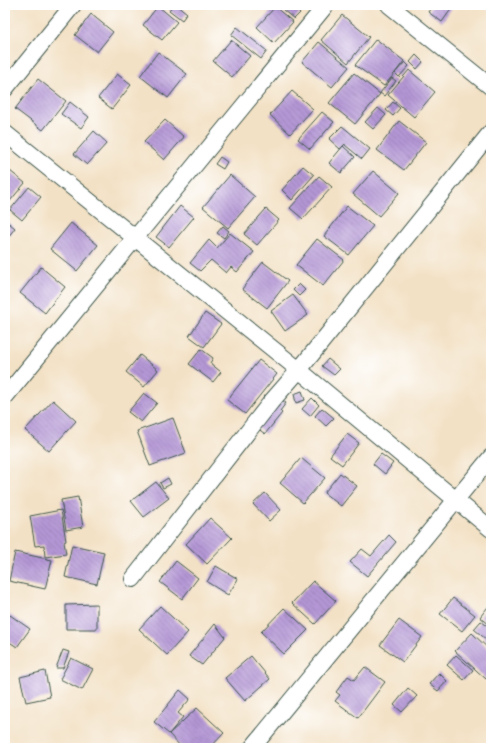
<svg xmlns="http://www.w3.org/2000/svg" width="496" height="753" font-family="Sriracha,sans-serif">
<defs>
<pattern id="building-back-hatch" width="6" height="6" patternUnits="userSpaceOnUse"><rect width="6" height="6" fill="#b496d5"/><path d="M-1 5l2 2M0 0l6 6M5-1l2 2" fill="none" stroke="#927cae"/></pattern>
</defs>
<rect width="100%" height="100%" fill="#fff"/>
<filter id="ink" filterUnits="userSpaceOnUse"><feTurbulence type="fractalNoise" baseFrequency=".025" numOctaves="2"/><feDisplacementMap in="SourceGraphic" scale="8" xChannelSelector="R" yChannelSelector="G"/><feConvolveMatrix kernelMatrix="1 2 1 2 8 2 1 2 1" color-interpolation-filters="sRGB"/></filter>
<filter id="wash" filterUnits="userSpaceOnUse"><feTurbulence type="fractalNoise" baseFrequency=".012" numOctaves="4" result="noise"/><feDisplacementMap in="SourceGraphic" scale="16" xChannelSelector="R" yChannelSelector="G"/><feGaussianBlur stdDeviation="0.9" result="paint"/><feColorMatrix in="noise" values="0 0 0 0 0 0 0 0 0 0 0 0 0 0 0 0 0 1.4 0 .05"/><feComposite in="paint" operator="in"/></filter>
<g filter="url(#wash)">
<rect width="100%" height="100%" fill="#f3e1c5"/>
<g id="blocks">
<path fill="url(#building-back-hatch)" d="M173 5H177L187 13 182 20 169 10Z
M288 5H291L300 13 294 19 283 10Z
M433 5H454L442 22 428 12Z
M158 6 177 22 162 40 143 25Z
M275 7 293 22 274 43 257 27Z
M91 14 113 32 97 52 75 35Z
M342 15 369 37 348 63 321 40Z
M237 27 267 51 261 59 231 35Z
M376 39 404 61 395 73 405 62 409 66 399 77 395 73 384 86 355 65Z
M231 40 250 56 232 77 213 61Z
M319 42 349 67 332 87 302 62Z
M158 52 187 74 168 98 140 76Z
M416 55 423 62 417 69 410 62Z
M409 70 435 92 414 117 388 95Z
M354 73 380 94 355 124 329 103Z
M117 74 131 85 112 109 98 98Z
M392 78 396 81 384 96 380 93Z
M38 79 66 101 43 130 15 109Z
M292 91 313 109 290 134 270 115Z
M70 102 89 117 81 128 61 114Z
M393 102 400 108 393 116 386 110Z
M378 108 386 115 373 129 365 122Z
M322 112 334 122 310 149 298 139Z
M165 120 184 137 164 160 144 142Z
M399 121 426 142 404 170 377 150Z
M342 126 370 149 362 159 345 145V144L340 149 329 139Z
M94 131 107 143 87 165 74 154Z
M343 146 355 157 341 173 329 163Z
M220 157 227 162 223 169 215 164Z
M303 166 314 175 292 200 282 190Z
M5 167 25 183 5 207Z
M373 171 399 193 379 216 353 194Z
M230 175 255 197 228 228 203 207Z
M319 176 332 187 303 219 290 208Z
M29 187 41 197 22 220 10 210Z
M180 206 194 217 169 247 156 237Z
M347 206 373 226 349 255 324 236Z
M266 209 279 220 257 245 244 234Z
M5 220 15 228 5 241Z
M71 223 98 245 77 271 50 249Z
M223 226 229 231 224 238 217 233Z
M230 233 254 252 237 272 231 267 226 273 211 260 200 271 190 263 209 240 217 248Z
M317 239 344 260 323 286 296 265Z
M263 262 288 281 267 308 242 289Z
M41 267 65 287 45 313 20 293Z
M299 284 305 290 299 296 293 290Z
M293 295 308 315 285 331 271 311Z
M205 313 221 324 204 347 189 336Z
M201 349 213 358 210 363 221 372 213 382 189 364Z
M140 355 158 370 144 387 126 372Z
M328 359 340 369 334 375 322 366Z
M259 360 277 374 245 414 227 400Z
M302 391 305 400 296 403 294 394Z
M144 393 157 403 141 422 128 412Z
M279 398 286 403 280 411 282 413 265 434 256 427Z
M312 398 319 405 310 416 302 409Z
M53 400 76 421 49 451 25 430Z
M322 408 334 418 326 426 315 416Z
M173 418 186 453 150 466 137 431Z
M347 434 359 443 342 465 330 456Z
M381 454 393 463 385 474 373 464Z
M301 458 325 478 303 503 280 483Z
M340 473 357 486 341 506 324 493Z
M168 478 171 484 163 488 160 483Z
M156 482 169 498 144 517 131 501Z
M265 493 281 510 269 521 253 504Z
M78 497 83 527 66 530 61 500Z
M61 510 66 541 64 542 66 554 45 557 44 545 35 546 30 516Z
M210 518 232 538 207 564 186 544Z
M389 535 396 542 367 576 350 562 362 549 371 556Z
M72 545 104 552 97 584 65 577Z
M15 552 52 560 45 589 9 581Z
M176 561 198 578 182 599 160 582Z
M216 566 238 579 228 595 207 582Z
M313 581 336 601 315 624 292 603Z
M453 598 475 615 462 631 440 614Z
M491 603V625H490L480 617Z
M97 604V629H66V605Z
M160 606 188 632 167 655 139 629Z
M284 608 308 630 284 654 261 632Z
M10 615 30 629 17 647 5 639V622Z
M399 620 422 637 403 662 380 645Z
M481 621 491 629V637L488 641 474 629Z
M215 624 225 637 202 665 189 656Z
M472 633 491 651V659L486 664 491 668V674L486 679 455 651Z
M63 650 69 652 63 668H56Z
M456 655 473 670 464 680 447 665Z
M251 656 270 679 245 701 225 678Z
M71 658 93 669 82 690 60 679Z
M365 667 385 682 358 718 335 701 340 695 336 692 348 676 354 680Z
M45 671 50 697 26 702 20 677Z
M439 673 447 681 438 691 429 684Z
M408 688 417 696 402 712 394 705Z
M180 690 190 699 178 713 183 717 169 734 197 708 224 733 210 748H182L169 734 154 722Z"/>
</g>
</g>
<g filter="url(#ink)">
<use href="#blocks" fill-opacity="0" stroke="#3f564a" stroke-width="1"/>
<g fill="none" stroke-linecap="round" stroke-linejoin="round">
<g stroke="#3f564a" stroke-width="18">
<path id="street" d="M389 5 491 87
M5 89 73 5
M5 133 299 370 491 529
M5 397 326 5
M133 579 271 402 299 370 491 132
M252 748 491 457"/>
</g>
<use href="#street" stroke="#fff" stroke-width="16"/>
</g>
</g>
<rect width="496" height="753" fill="none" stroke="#fff" stroke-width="20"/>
</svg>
